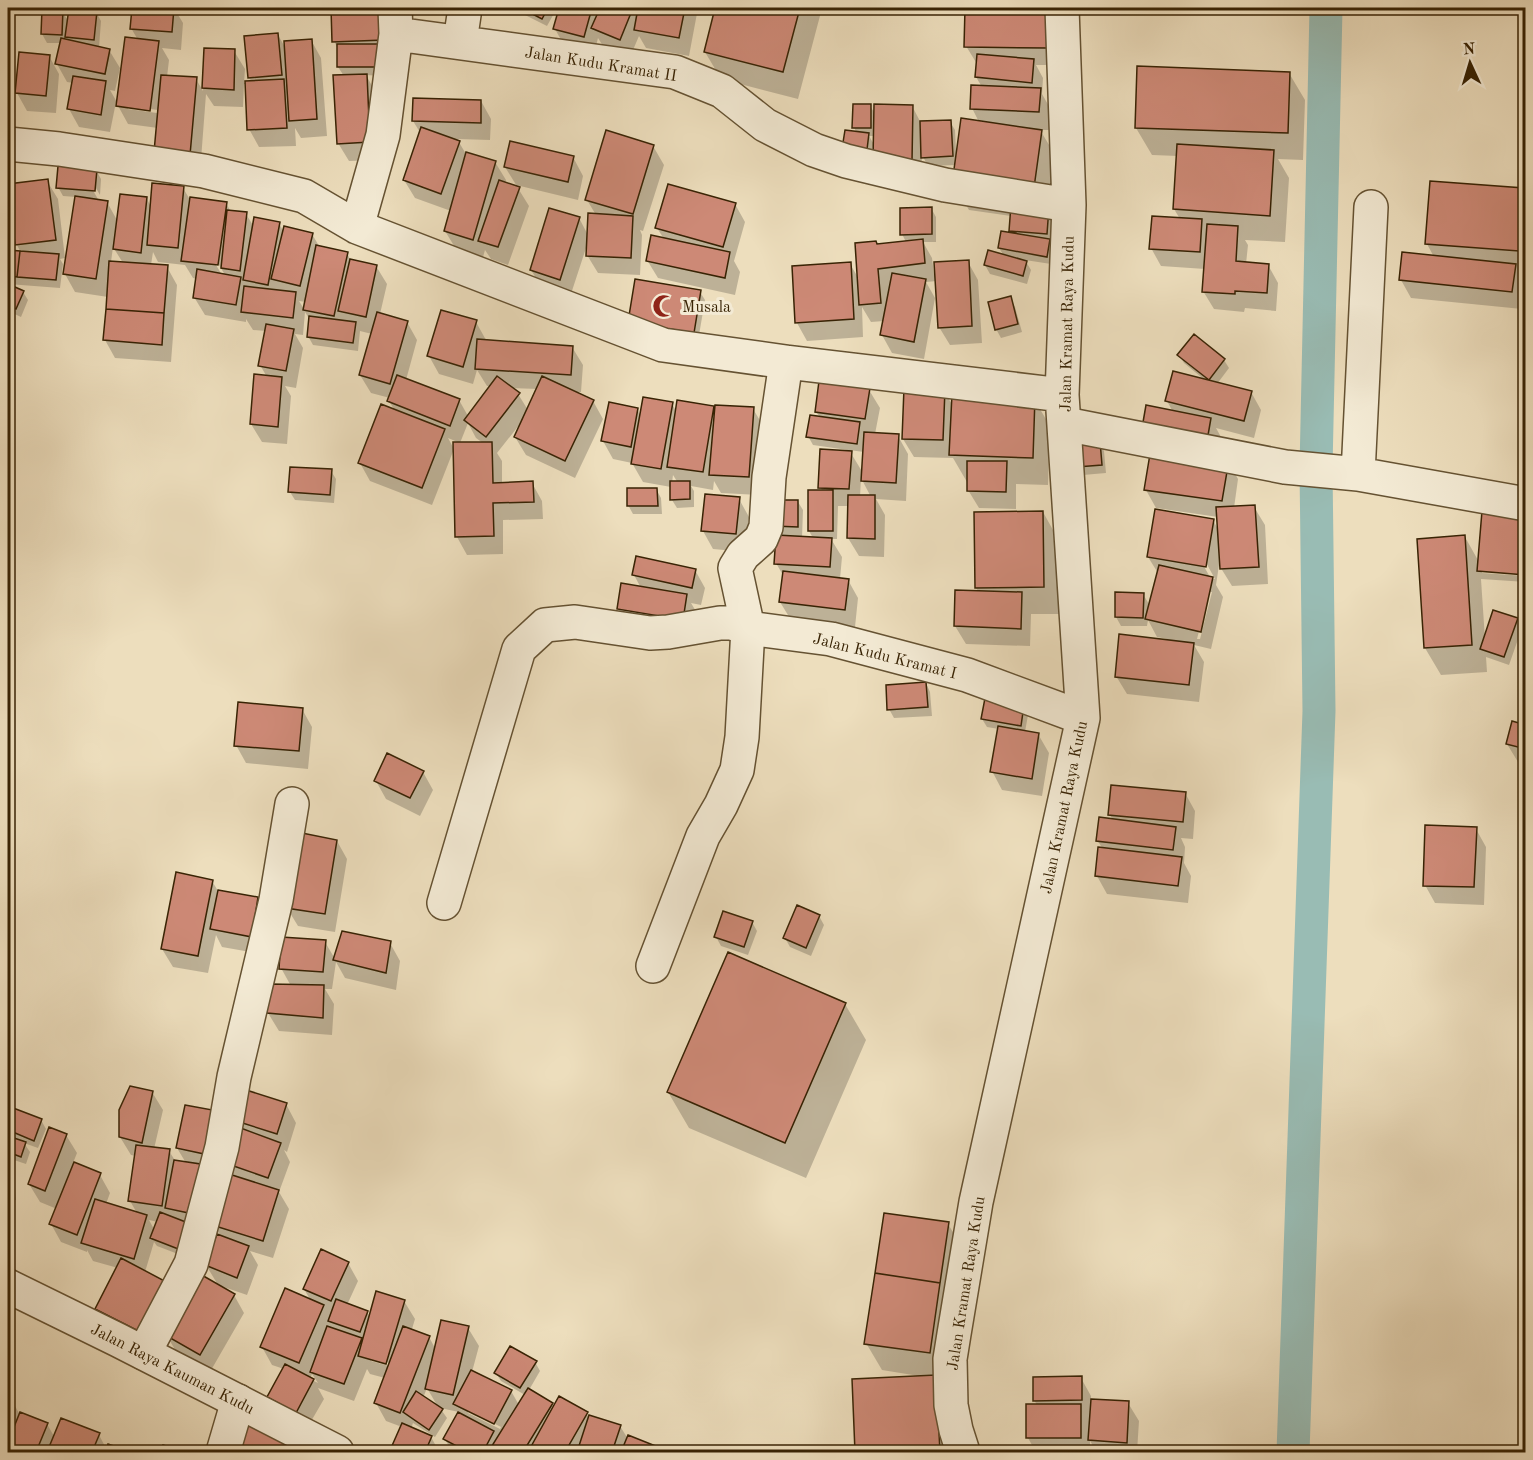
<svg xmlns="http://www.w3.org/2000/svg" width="1533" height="1460" font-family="'Old Standard TT',serif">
<rect width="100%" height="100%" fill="#eddebd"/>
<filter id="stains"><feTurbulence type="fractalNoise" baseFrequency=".00333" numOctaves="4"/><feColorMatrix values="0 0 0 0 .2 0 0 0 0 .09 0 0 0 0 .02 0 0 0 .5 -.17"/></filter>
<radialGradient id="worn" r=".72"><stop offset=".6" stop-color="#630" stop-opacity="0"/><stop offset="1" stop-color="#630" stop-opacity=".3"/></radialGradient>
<path fill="#0003" fill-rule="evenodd" d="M41 8H69L68 9 96 12 101 21 99 48 109 50 120 68 115 91 110 90 118 104 138 40 131 28 133 8H174L183 23 181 50 162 48 169 60 167 77 196 79 203 91 205 49 234 51 245 69 244 83 252 82 249 78 278 35 286 49 311 40 321 58 327 136 301 138 295 128 296 146 259 147 249 129 247 84H244L243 107 214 106 206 94 200 173 158 128 128 124 116 102 110 132 79 127 69 109 73 83 67 82 57 64 61 43H47L42 34 43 8ZM63 13 69 15V22ZM128 106 158 110 157 113 128 109Z
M333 8H392L382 76 366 75 376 93 380 160 349 161 338 143 344 76 338 67V49L334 41Z
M517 8H557L547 26 519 12Z
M560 8H698L689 56 646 48 639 36 630 57 603 46 598 38 594 54 565 47 555 29Z
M717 8H818L821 12 798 99 721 79 705 52Z
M966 8H1052L1057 65H1036L1043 78 1042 94 1050 108 1049 130H1040L1057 158 1051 242H1050L1054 249 1051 264 1025 260 1031 270 1027 284 990 274 985 265 1004 256 999 248 1013 234 1010 231 1011 216 969 210 953 183 956 165 928 166 922 155 921 178 875 136H869L875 146H873L870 166 854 127 870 106 876 115 912 106 921 123 950 122 955 130 956 152H958L979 122 972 108 982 87 976 77 977 64 966 46Z
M49 56 59 74 56 113 27 111 17 93Z
M1289 73 1305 100 1303 160 1278 159 1289 178 1285 242 1245 240 1248 245 1246 264 1268 265 1278 283 1276 311 1245 308 1244 312 1214 309 1203 291 1205 269 1161 266 1151 248 1180 219 1174 209 1178 156 1152 155 1136 128Z
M481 101 491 119 490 140 457 139 466 154 495 162 506 180 505 184 518 188 505 167 573 157 583 176 578 200 516 185 529 206 508 265 491 259 485 250 483 257 456 249 445 231 451 211 415 198 404 180 421 134 413 121Z
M653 146 664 165 643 231 640 230 642 235 640 275 598 273 587 255V245L570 297 542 288 531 270 579 218 588 235 596 215 587 200Z
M96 170 101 179 100 195 93 183 90 185 99 201 107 202 118 222 147 199 151 207 183 188 189 198 226 203 231 212 246 214 254 227 279 223 284 233 312 234 319 246 347 253 351 261 376 266 387 284 380 314 407 322 417 340 406 380 459 400 468 416 491 386H487L477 370 473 384 439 374 429 356 476 322 486 340 572 347 583 365 581 392H573L593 401 603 419 575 478 526 455 515 437 520 424 497 453 502 461V484L532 483 542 501 543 519 503 520V554L467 555 457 537 483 443 476 438 468 423 460 443 448 438 454 449 432 505 370 481 360 463 395 411 389 401 390 398 371 393 360 375 372 334 360 331 358 351 313 345 308 336 310 320 305 312 303 335 295 334 303 348 296 388 285 386 291 396 287 444 262 442 251 424 267 377 260 365 266 331 253 330 246 319V322L205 315 194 297 197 279 193 278 185 265 158 262 153 252 151 265 167 267 177 285 171 362 115 358 105 340 108 297 75 292 65 274 76 197 63 196 58 187ZM113 247 123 263 111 262ZM215 258 225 275H222L213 260ZM299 301 306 302 304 309ZM510 388 538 389 528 410 518 394Z
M47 181 58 199 65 258 60 259 63 264 60 288 8 284V252L21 253 17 245 10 185Z
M1523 189 1526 194V277H1522L1525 283 1522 309 1411 298 1401 280 1434 257 1427 244Z
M735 204 745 222 734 261 740 272 735 295 658 278 647 260 664 239 657 228Z
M931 208 936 217V242H923L932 258 934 274 968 262 978 280 982 343 950 345 939 327 937 281 926 282 935 298 924 359 892 353 882 335 884 321 871 322 862 307 863 337 807 341 797 323 850 264 859 279 877 245 906 242 902 234Z
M8 285 23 292 28 300 21 317 8 311Z
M700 292 705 300 698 341 634 330Z
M1010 298 1015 307 1022 332 1001 338 996 329Z
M1179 355 1224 360 1229 368 1217 384 1251 392 1261 410 1254 438 1216 428 1221 437 1217 460 1228 461 1238 479 1234 508 1254 507 1265 525 1268 584 1232 586 1219 565 1216 585 1223 597 1211 649 1194 645 1204 662 1199 702 1127 694 1116 676 1166 641 1167 639 1157 637 1148 620 1147 626H1121L1116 617 1143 594 1150 606 1158 573 1148 557 1213 520 1219 531 1218 517 1156 508 1146 490 1173 412 1167 401 1206 381 1184 363ZM1204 559 1215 579H1211L1201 561ZM1209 592H1212L1200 639H1197Z
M869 390 880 408 875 434 898 436 908 454 906 501 876 499 885 515 884 557 859 556 848 538 849 506H838L837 539H831L842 557 840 579 848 580 858 598 855 627 791 620 780 602 784 577 776 563 777 536 775 526 798 502 803 510 802 538H813L809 531 823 492 820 487 848 450 813 445 808 436 820 417 816 412ZM849 450 864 452 863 473ZM861 478 871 497H860Z
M944 391 953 406 1034 399 1050 426 1048 485 1016 484V509L979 508 968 490V482H967L953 458 914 457 903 439Z
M672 404 677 412 713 407 716 412 753 409 764 427 759 495 721 493 714 481 713 490 691 486 694 491V507L677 508 672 500 671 487 643 482 632 463 613 459 603 441 637 409 641 416ZM673 475 678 483H672Z
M1099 442 1104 451 1106 473 1083 475 1078 467Z
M331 471 336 479 334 503 295 500 290 492Z
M656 489 661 498 662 514H633L628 505Z
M739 499 749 517 746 552 713 549 703 531Z
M1043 512 1058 539 1059 614H1031L1030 646 966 644 955 626 979 592 976 588Z
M1465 537 1479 562 1482 573 1526 576V582L1481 579 1485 639 1517 619 1522 628 1509 665 1486 657 1487 672 1441 675 1425 648Z
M695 570 705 588 701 605 691 603 697 613 629 627 618 609 641 588 634 575Z
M926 683 930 692 932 716 894 718 889 709Z
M986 700 1028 715 1025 732 1038 734 1049 753 1042 796 1002 790 992 771 999 729 987 727 982 719Z
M302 709 312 727 308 769 246 763 236 745Z
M1526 726V764L1518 762 1507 744Z
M423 772 433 790 420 816 386 799 376 781Z
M1185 793 1195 811 1193 839 1181 838 1185 847 1184 863 1191 876 1188 903 1107 894 1097 876 1103 849 1097 840 1113 820 1110 815Z
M1476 829 1486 847 1484 905 1435 903 1425 885Z
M337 841 347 859 335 932 298 926 287 908Z
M212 881 218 891 257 898 267 917 262 954 222 947 216 935 208 973 173 967 162 949Z
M819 916 824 925 811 956 790 947 785 938Z
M752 922 757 931 748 955 721 946 716 937Z
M325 942 335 959 390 943 400 961 396 990 345 978 336 962 332 989H325L334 1004 332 1035 279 1031 268 1013 291 986 281 968Z
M728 954 845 1004 866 1040 806 1178 689 1128 668 1092Z
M8 1062 11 1068 8 1080Z
M152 1092 163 1110 154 1149 169 1151 176 1162 186 1163 177 1148 217 1113 191 1259 157 1246 154 1242 145 1272 173 1287 234 1295 244 1313 210 1372 177 1353 167 1336 107 1327 96 1309 118 1268 93 1261 87 1250V1252L61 1242 51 1224 57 1209 40 1202 29 1184 66 1135 77 1153 73 1163 100 1175 110 1193 106 1204 137 1213 130 1201 136 1156 131 1155 120 1137ZM149 1220 158 1222 155 1231Z
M286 1104 296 1123 287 1152 284 1150 290 1162 279 1192 289 1209 273 1258 250 1251 258 1265 247 1295 218 1285 206 1265 221 1237 214 1225 235 1177 226 1162 234 1120Z
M9 1108 41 1120 46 1129 38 1148 24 1143 30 1152 26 1164 8 1158V1112Z
M8 1163 14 1174 16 1200 8 1201Z
M948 1224 959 1242 953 1452H857L853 1381 919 1376 882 1370 866 1343Z
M348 1263 358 1281 347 1305 367 1312 370 1317 404 1301 415 1319 412 1329 429 1337 436 1350 468 1328 479 1346 472 1372 511 1391 519 1405 525 1395 501 1381 496 1373 535 1362 540 1371 529 1390 552 1404 554 1408 586 1413 590 1419 620 1426 628 1439 663 1452H452L445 1439 459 1412 440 1408 447 1418 435 1437 413 1423 411 1429 431 1437 436 1446 433 1452H396L393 1448 402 1427 386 1421 376 1403 385 1378 370 1374 367 1369 354 1401 318 1388 324 1399 306 1430 279 1415 269 1397 284 1369 272 1365 262 1347 311 1301 304 1289ZM371 1358 394 1364 393 1367 371 1361ZM312 1374 318 1383 310 1379ZM427 1388 438 1407 423 1398ZM468 1410 501 1427 500 1429 468 1413Z
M1081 1378 1091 1396V1400L1128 1403 1139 1421 1137 1452H1097L1090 1441V1452H1036L1028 1438 1037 1405 1034 1400Z
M8 1399 12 1401 19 1413 47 1424 55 1438 99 1435 107 1450 125 1452H8Z
M248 1427 286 1440 293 1452H239Z"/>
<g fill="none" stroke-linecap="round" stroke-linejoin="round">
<path stroke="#99bcb4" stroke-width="33" d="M1293 1452 1319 711 1316 468 1326 8"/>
</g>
<path fill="#cd8976" stroke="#382304" stroke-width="1.5" d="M69 8 97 11 94 40 65 37Z
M132 8H174L172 32 130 29Z
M331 8H383L384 40 332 42Z
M521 8H548L542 19Z
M559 8H592L584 37 553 29Z
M600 8H633L620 40 591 28Z
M638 8H685L679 38 634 30Z
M715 8H800L783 72 704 52Z
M965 8H1048L1047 48 964 47Z
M42 9H63L62 35 41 34Z
M278 33 282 75 248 78 244 36Z
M125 37 159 41 150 111 116 106Z
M61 38 110 49 105 74 55 64Z
M312 39 317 119 289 121 284 41Z
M337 44H378V67H337Z
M204 48 235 49 234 90 202 88Z
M19 52 50 55 46 96 15 93Z
M977 54 1034 59 1032 83 975 77Z
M1137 66 1290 72 1288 133 1135 128Z
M367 74 370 142 337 144 333 75Z
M161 75 197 77 190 155 154 152Z
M73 76 106 81 101 115 67 109Z
M284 79 287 128 247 130 245 81Z
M971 85 1041 88 1039 112 970 109Z
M413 98 481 100V123L412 121Z
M853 104H871V128H852Z
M874 104 913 105 912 161 873 160Z
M961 118 1042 130 1033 195 952 184Z
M951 120 953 156 921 158 920 121Z
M421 127 460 141 441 194 403 180Z
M606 130 654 145 633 214 585 200Z
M845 130 869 133 866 158 841 155Z
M510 141 574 156 568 182 504 167Z
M1177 144 1274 150 1270 216 1173 209Z
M466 152 496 161 473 240 444 231Z
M58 166 97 169 95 191 56 188Z
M48 179 56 240 15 245 8 184Z
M499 180 520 187 498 247 478 241Z
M1430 181 1524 188 1519 251 1425 244Z
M152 183 184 186 178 248 147 245Z
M668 184 736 203 723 247 655 228Z
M120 194 147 197 141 253 113 249Z
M75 196 108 201 96 279 63 274Z
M190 197 227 202 218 265 181 261Z
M1011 205 1049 207 1047 234 1009 231Z
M932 207V234L900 235V208Z
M549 208 580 217 560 280 530 270Z
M227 210 247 212 240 271 221 268Z
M588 213 633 216 631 258 586 256Z
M1152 216 1202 219 1200 252 1149 249Z
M254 217 280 222 268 285 243 280Z
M1207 224 1238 226 1236 261 1269 264 1267 293 1235 291V294L1202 292Z
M284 226 313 233 300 286 271 279Z
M1001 231 1050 239 1047 257 998 248Z
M651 235 730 252 725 278 646 261Z
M923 239 925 263 878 269 881 303 859 305 855 243 876 241 877 244Z
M316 245 348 252 334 316 303 310Z
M8 250 20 251 17 277 8 276Z
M988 250 1027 261 1023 276 984 265Z
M20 251 59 254 56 280 17 277Z
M1402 252 1516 264 1512 292 1399 280Z
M350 259 377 265 366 317 338 311Z
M969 260 972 326 938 328 934 262Z
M109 261 168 265 164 313 106 309Z
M851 262 854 319 795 323 792 266Z
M197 269 241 277 236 305 193 298Z
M892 273 926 279 914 342 880 335Z
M635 279 701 290 694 333 628 322Z
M8 284 24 291 16 309 8 305Z
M244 286 296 292 293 318 241 312Z
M1011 296 1018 324 995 330 988 302Z
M106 309 164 313 162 345 103 340Z
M441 310 477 320 463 367 427 356Z
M377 312 408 321 390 384 359 375Z
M309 316 356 322 353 343 307 337Z
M266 324 294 329 286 371 258 366Z
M1194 334 1225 359 1209 380 1177 355Z
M477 339 573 346 571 375 475 369Z
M1173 371 1252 391 1244 421 1165 401Z
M254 374 282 377 278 427 250 424Z
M397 375 460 399 450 426 387 401Z
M497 376 520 393 486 437 464 420Z
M542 376 594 400 565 461 514 437Z
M819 381 870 388 865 419 815 412Z
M904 388 945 389 943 440 902 439Z
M952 394 1035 397 1033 458 949 455Z
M643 397 673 402 661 469 631 464Z
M677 400 714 406 703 472 667 467Z
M609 402 638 408 631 447 601 441Z
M381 404 445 429 422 488 358 463Z
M715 405 754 407 749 477 709 475Z
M1146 405 1211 418 1207 441 1142 428Z
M810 415 860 422 857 444 806 437Z
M864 432 899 434 896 483 861 481Z
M1100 441 1102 465 1077 467 1074 443Z
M453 442H492L493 483 533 481 534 502 493 503 494 536 455 537Z
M1151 448 1229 460 1222 501 1144 490Z
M820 449 852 451 849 489 818 488Z
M967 461H1007L1006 492 967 491Z
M290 467 332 469 330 495 288 492Z
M670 481H690V499L670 500Z
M627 488H657L658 506H627Z
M808 490H833V531H808Z
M705 494 740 497 736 534 701 531Z
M848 495H875V539L847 538Z
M773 500H798V527L773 526Z
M1255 505 1259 567 1220 569 1216 507Z
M1155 509 1214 519 1206 567 1147 557Z
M1043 511 1044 587 975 588 974 512Z
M1482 511 1526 515V575L1477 571Z
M776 535 832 538 830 567 774 564Z
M1465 535 1472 645 1424 648 1417 539Z
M636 556 696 569 692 588 632 575Z
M1159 565 1213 577 1201 632 1145 619Z
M783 571 849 579 845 610 779 602Z
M621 583 687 594 683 620 617 609Z
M955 590 1022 592 1021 629 954 626Z
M1115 592 1144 593 1143 618 1115 617Z
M1493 610 1518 618 1504 657 1480 649Z
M1119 634 1194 643 1189 685 1115 677Z
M926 682 928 707 887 710 886 685Z
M1526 692V718L1519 717Z
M985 698 1024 705 1021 726 981 719Z
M238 702 303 708 299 751 234 746Z
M1512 721 1526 725V749L1506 744Z
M998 726 1039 733 1032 779 990 772Z
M387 753 424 771 410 798 374 781Z
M1111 785 1186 792 1183 822 1108 815Z
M1099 817 1176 827 1173 850 1096 841Z
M1425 825 1477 827 1474 887 1423 886Z
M297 832 337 840 325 914 286 908Z
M1098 847 1182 857 1178 886 1095 876Z
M176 872 213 880 198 956 161 949Z
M218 890 258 897 252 937 210 929Z
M797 905 820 915 806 948 783 938Z
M723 911 753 921 744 947 714 937Z
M342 931 391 941 386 973 333 960Z
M281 937 326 940 323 972 279 969Z
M728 952 846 1003 785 1143 667 1092Z
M269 984 324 985 323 1018 267 1013Z
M130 1086 153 1091 142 1143 119 1137V1110Z
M243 1089 287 1103 277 1134 233 1120Z
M185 1105 218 1111 209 1155 176 1148Z
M8 1106 42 1119 34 1141 8 1130Z
M49 1127 67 1134 45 1191 28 1184Z
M238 1127 281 1143 268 1178 225 1163Z
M8 1136 26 1142 21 1157 8 1152Z
M136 1145 170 1149 162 1206 128 1201Z
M174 1160 207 1165 198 1215 165 1208Z
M74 1162 101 1173 77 1235 49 1224Z
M229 1174 279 1190 263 1241 212 1225Z
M95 1199 147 1215 134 1259 81 1243Z
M160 1212 196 1226 186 1252 150 1238Z
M884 1213 949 1222 940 1283 875 1273Z
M217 1234 249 1246 237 1278 205 1265Z
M321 1249 349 1262 331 1301 303 1289Z
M121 1258 174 1286 148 1336 95 1309Z
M875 1273 940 1283 930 1353 864 1344Z
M200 1274 235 1294 200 1355 165 1335Z
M285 1288 324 1305 299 1363 260 1347Z
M376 1291 405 1300 386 1364 358 1356Z
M336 1299 368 1311 360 1332 328 1321Z
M441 1320 469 1326 453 1395 425 1389Z
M327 1326 362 1338 344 1384 310 1372Z
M403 1326 430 1336 400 1413 374 1403Z
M510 1346 537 1361 520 1388 494 1373Z
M285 1364 314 1379 296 1413 267 1397Z
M471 1370 512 1390 494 1424 453 1404Z
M936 1375 940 1452H855L852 1379Z
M1082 1376V1400L1033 1401V1377Z
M528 1388 553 1403 523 1452H495L490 1449Z
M416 1391 443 1409 429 1430 403 1412Z
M559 1396 588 1412 565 1452H528Z
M1091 1399 1129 1401 1127 1443 1088 1440Z
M1026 1404H1081V1438H1026Z
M20 1412 48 1423 36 1452H8V1442Z
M458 1412 494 1431 483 1452H468L443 1439Z
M589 1415 621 1425 612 1452H577Z
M61 1418 100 1433 92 1452H47Z
M402 1423 432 1436 425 1452H403L391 1448Z
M247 1425 287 1438 282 1452H238Z
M628 1435 663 1449 662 1452H621Z
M108 1444 125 1450 124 1452H105Z
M163 1445 186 1452H161Z"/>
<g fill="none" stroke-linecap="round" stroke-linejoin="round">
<g stroke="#655232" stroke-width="36">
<path id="minor" d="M396 34 675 72 722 91 765 125 814 150 846 161 945 185 1069 205
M460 42 465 8
M8 144 59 149 204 171 304 196 357 227 663 345 786 362 1062 395
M357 227 383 135 396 34 395 8
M1065 424 1285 467 1358 474 1526 504
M1358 474 1371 207
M444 903 519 649 545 625 575 622 650 633 668 632 720 623H731L748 628 735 568 743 555 761 539 766 527 769 477 786 362
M653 966 703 836 721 805 737 770 742 737 748 628 831 639 967 675 1083 718
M144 1353 191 1264 222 1147 234 1077 276 900 292 804
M223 1452 238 1401
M963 1452 956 1430 951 1405 950 1359 954 1334 976 1202 1083 718 1062 395 1069 205 1062 8"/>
</g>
<g stroke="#655232" stroke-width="36">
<path id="tertiary" d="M8 1286 118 1340 337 1452"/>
</g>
<use href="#minor" stroke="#f3ead4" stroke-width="33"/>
<use href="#tertiary" stroke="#f3ead4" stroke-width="33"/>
</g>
<defs>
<g id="mosque-bare" transform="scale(1.8)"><path d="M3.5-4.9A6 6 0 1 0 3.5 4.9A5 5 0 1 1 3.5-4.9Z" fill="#8f2418" stroke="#f3ead4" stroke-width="2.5" paint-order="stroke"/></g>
</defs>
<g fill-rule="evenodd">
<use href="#mosque-bare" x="664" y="306"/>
</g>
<g text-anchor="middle" stroke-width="6" stroke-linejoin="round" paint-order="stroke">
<g font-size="16" fill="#382304" stroke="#f3ead4">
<text transform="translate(601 63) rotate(9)" y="6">Jalan Kudu Kramat II</text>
<text transform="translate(1066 324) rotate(-89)" y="6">Jalan Kramat Raya Kudu</text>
<text transform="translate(885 655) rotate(14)" y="6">Jalan Kudu Kramat I</text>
<text transform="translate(1063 807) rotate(-78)" y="6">Jalan Kramat Raya Kudu</text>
<text transform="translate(965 1283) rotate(-81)" y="6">Jalan Kramat Raya Kudu</text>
<text transform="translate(173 1368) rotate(27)" y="6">Jalan Raya Kauman Kudu</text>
</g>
<g font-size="16" fill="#382304" stroke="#f3ead4" text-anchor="start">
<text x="682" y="312">Musala</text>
</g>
</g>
<rect width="1533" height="1460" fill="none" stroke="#eddebd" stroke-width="30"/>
<rect x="9" y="9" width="1515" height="1442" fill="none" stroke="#382304" stroke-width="3"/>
<rect x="15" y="15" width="1503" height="1430" fill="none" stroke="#382304" stroke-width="1.5"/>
<g transform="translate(1470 63) rotate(356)" stroke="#f3ead4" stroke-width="4.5" paint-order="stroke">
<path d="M0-4.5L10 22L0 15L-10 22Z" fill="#382304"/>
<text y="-9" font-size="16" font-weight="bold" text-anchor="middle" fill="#382304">N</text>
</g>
<rect width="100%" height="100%" filter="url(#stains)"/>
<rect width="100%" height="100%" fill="url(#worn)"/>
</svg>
